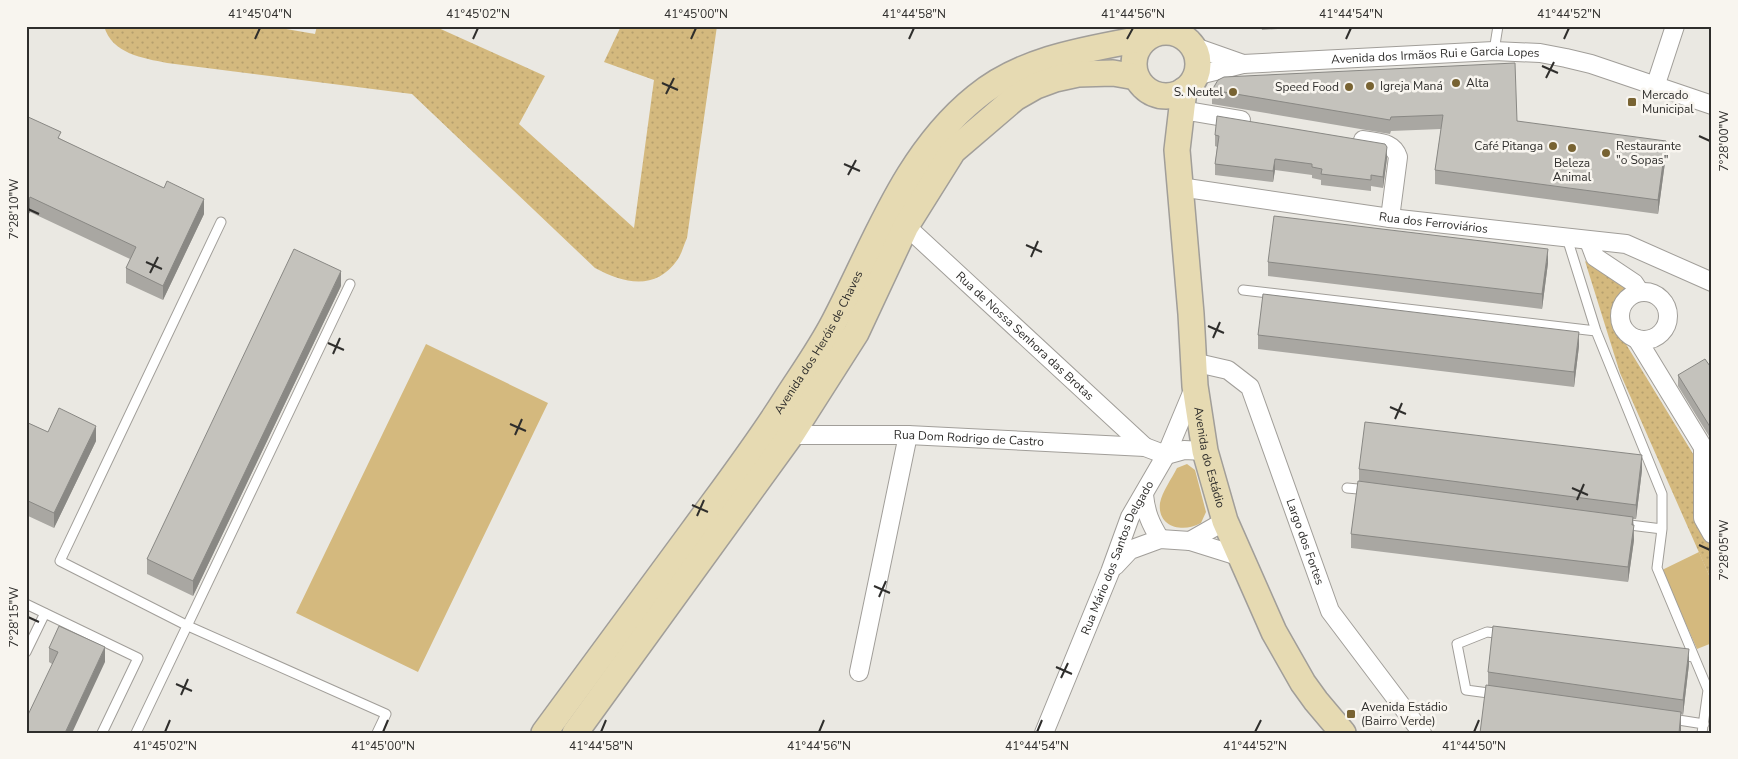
<svg xmlns="http://www.w3.org/2000/svg" width="1738" height="759" font-family="'Nunito Sans',sans-serif">
<defs>
<pattern id="grass-dots" width="8" height="8" patternUnits="userSpaceOnUse" patternTransform="scale(1.25)"><rect width="8" height="8" fill="#d4b97e"/><path d="M2 2h.1M6 6h.1" fill="none" stroke="#b69f6d" stroke-width="1.8" stroke-linecap="round"/></pattern>
</defs>
<rect width="100%" height="100%" fill="#eae8e2"/>
<path fill="url(#grass-dots)" d="M104 26H269L315 34 317 26H434L545 76 519 124 634 228 654 80 604 62 621 26H717L687 238C684 244 682 253 678 259 656 291 625 284 595 268L412 94 167 63C143 58 112 54 104 26Z
M1585 261 1632 288C1608 303 1614 313 1621 336L1698 462 1712 541V582L1620 373Z"/>
<path fill="#d4b97e" d="M426 344 548 403 418 672 296 613Z
M1187 464 1195 470 1206 512 1201 523C1184 533 1157 528 1160 503 1162 492 1172 478 1177 468Z
M1699 552 1712 582V643L1697 649 1662 570Z"/>
<g fill="none" stroke-linecap="round" stroke-linejoin="round">
<g stroke="#a19e99" stroke-width="11">
<path id="lane" d="M1494 51 1498 26
M221 222 60 561 188 626 386 714 377 733
M1567 238 1596 331 1662 494V529L1657 568 1708 690 1702 733
M1243 290 1596 331
M1347 488 1369 490
M1622 524 1662 529
M26 604 138 658 102 733
M26 652 45 613
M1677 655 1694 657
M1496 694 1466 690 1457 644 1487 632 1503 634
M1672 719 1704 724
M136 733 350 284"/>
</g>
<g stroke="#a19e99" stroke-width="20">
<g id="street">
<path d="M1192 46 1243 64"/>
<path id="s1" d="M1195 76 1243 64 1494 51 1540 53 1566 58 1591 64 1712 105"/>
<path d="M1655 87 1675 26"/>
<path d="M1182 110 1241 120"/>
<path d="M1363 140C1377 143 1393 141 1398 157L1390 218"/>
<path id="s2" d="M1180 187 1390 218 1626 244 1712 282"/>
<path id="s3" d="M906 226 1145 447"/>
<path d="M1589 241 1595 257 1634 283 1640 292"/>
<circle cx="1644" cy="316" r="24"/>
<path d="M1637 339 1712 462"/>
<path id="s4" d="M1193 362 1228 370 1250 387 1330 611 1422 733"/>
<path id="s5" d="M791 435H908L1145 447 1166 455 1184 450 1205 451"/>
<path d="M1703 448V518L1712 534"/>
<path d="M1144 495C1146 513 1150 523 1160 539"/>
<path d="M1190 541 1225 521"/>
<path d="M1115 566 1130 550 1160 539 1190 541 1241 557"/>
<path d="M859 672 908 435"/>
<path id="s6" d="M1044 733 1110 572 1130 517 1166 455 1194 388"/>
</g>
</g>
<g stroke="#a19e99" stroke-width="28">
<g id="secondary">
<circle cx="1166" cy="64" r="32"/>
<path id="s7" d="M1184 90 1177 150 1191 314 1195 386 1205 451 1225 521 1274 632 1303 683 1316 701 1343 733"/>
<path id="s8" d="M544 733C593 666 642 599 692 532 724 488 757 445 786 399 802 374 820 349 834 322 875 244 905 154 976 97 1023 58 1088 49 1146 38"/>
<path d="M575 733 791 435 856 333 906 226 953 151 1015 98 1036 86 1055 79 1078 74 1113 73 1136 77"/>
</g>
</g>
<use href="#lane" stroke="#fff" stroke-width="9"/>
<use href="#street" stroke="#fff" stroke-width="18"/>
<use href="#secondary" stroke="#e6dab2" stroke-width="25"/>
</g>
<path fill="#a9a7a2" d="M1261 26H1324L1262 30Z
M1212 90 1517 121 1666 155 1658 214 1435 184V170L1441 129 1391 131 1390 134 1212 104Z
M26 116 61 139 204 214 163 300 126 283V268L130 259 30 212Z
M1215 135 1387 158 1383 188 1371 186V191L1321 185V180L1312 178V175L1275 170 1273 182 1215 175V164L1217 147 1215 146Z
M1268 262 1548 263 1542 309 1268 276Z
M341 286 193 596 147 574V559Z
M1258 335 1579 346 1574 387 1258 349Z
M1712 369V441L1678 386V375Z
M26 422 48 432 96 441 54 528 26 515Z
M1359 469 1642 470 1636 519H1633L1634 540 1628 582 1351 548V534L1359 481Z
M49 648 105 662 52 664 49 662Z
M1689 664 1683 715 1681 714V733H1480L1488 685V672Z"/>
<path fill="#898884" d="M1666 141V155L1658 214V200Z
M1387 147V158L1383 188V177Z
M1275 159V170L1273 182V171Z
M30 197V212L26 219V205Z
M204 199V214L163 300V286Z
M1548 249V263L1542 309V294Z
M341 271V286L193 596V581Z
M1579 332V346L1574 387V372Z
M96 426V441L54 528V513Z
M1642 455V470L1636 519V505Z
M1633 517 1634 540 1628 582V567Z
M105 647V662L72 733H65Z
M1689 649V664L1683 715V700Z
M1681 712V733H1679Z"/>
<path fill="#c4c2bc" stroke="#898884" d="M1515 63 1517 121 1666 141 1658 200 1435 170 1443 115 1391 117 1390 120 1212 90 1218 80 1224 77Z
M26 116 61 132 58 138 164 188 167 181 204 199 163 286 126 268 136 247 30 197 26 205Z
M1217 116 1385 144 1387 147 1383 177 1371 175V180L1321 174 1322 169 1312 167V164L1275 159 1273 171 1215 164 1219 136 1215 135Z
M1274 216 1548 249 1542 294 1268 262Z
M294 249 341 271 193 581 147 559Z
M1263 294 1579 332 1574 372 1258 335Z
M1705 359 1712 369V430L1678 375Z
M59 408 96 426 54 513 26 500V422L48 432Z
M1365 422 1642 455 1636 505 1359 469Z
M1358 481 1633 517 1632 525H1634L1628 567 1351 534Z
M59 626 105 647 65 733H26V719L58 652 49 648Z
M1493 626 1689 649 1683 700 1488 672Z
M1486 685 1681 712 1679 733H1480Z"/>
<path fill="none" stroke="#2f2e2c" stroke-width="2" d="M255 39 260 28M473 39 478 28M691 39 696 28M909 39 914 28M1127 39 1133 28M1346 39 1351 28M1564 39 1569 28M1542 66 1558 73M1546 78 1554 62M662 83 678 90M666 94 674 78M1699 136 1710 141M844 164 860 171M848 175 856 160M28 209 39 214M1026 245 1042 252M1031 257 1038 241M146 262 162 269M150 273 158 257M1208 326 1224 333M1213 338 1220 322M328 343 344 350M333 354 340 338M1390 407 1406 414M1395 419 1402 403M510 424 526 431M515 435 522 419M1572 488 1588 495M1577 500 1584 484M692 505 708 512M697 516 704 500M1699 545 1710 550M874 586 890 593M879 597 886 581M28 617 39 622M1056 667 1072 674M1061 678 1068 663M176 684 192 691M181 695 188 679M165 732 170 720M383 732 388 720M601 732 606 720M819 732 824 720M1037 732 1042 720M1255 732 1261 720M1474 732 1479 720"/>
<g fill="#786332" stroke="#f8f5ef" stroke-width="2">
<circle cx="1456" cy="83" r="5"/>
<circle cx="1370" cy="86" r="5"/>
<circle cx="1349" cy="87" r="5"/>
<circle cx="1233" cy="92" r="5"/>
<rect x="1627" y="97" width="10" height="10" rx="2.5"/>
<circle cx="1553" cy="146" r="5"/>
<circle cx="1572" cy="148" r="5"/>
<circle cx="1606" cy="153" r="5"/>
<rect x="1346" y="709" width="10" height="10" rx="2.5"/>
</g>
<g text-anchor="middle" stroke-width="5" stroke-linejoin="round" paint-order="stroke">
<g font-size="12" fill="#2f2e2c" stroke="#f8f5ef">
<text dy="4" stroke="none"><textPath href="#s1" startOffset="242">Avenida dos Irmãos Rui e Garcia Lopes</textPath></text>
<text dy="4" stroke="none"><textPath href="#s2" startOffset="256">Rua dos Ferroviários</textPath></text>
<text dy="4" stroke="none"><textPath href="#s3" startOffset="162">Rua de Nossa Senhora das Brotas</textPath></text>
<text dy="4" stroke="none"><textPath href="#s8" startOffset="478">Avenida dos Heróis de Chaves</textPath></text>
<text dy="4" stroke="none"><textPath href="#s5" startOffset="178">Rua Dom Rodrigo de Castro</textPath></text>
<text dy="4" stroke="none"><textPath href="#s7" startOffset="370">Avenida do Estádio</textPath></text>
<text dy="4" stroke="none"><textPath href="#s4" startOffset="228">Largo dos Fortes</textPath></text>
<text dy="4" stroke="none"><textPath href="#s6" startOffset="190">Rua Mário dos Santos Delgado</textPath></text>
</g>
<g font-size="12" fill="#2f2e2c" stroke="#f8f5ef" text-anchor="start">
<text x="1466" y="87">Alta</text>
<text x="1380" y="90">Igreja Maná</text>
<text x="1339" y="91" text-anchor="end">Speed Food</text>
<text x="1223" y="96" text-anchor="end">S. Neutel</text>
<text x="1642" y="99">Mercado<tspan x="1642" dy="14">Municipal</tspan></text>
<text x="1543" y="150" text-anchor="end">Café Pitanga</text>
<text x="1616" y="150">Restaurante<tspan x="1616" dy="14">"o Sopas"</tspan></text>
<text x="1572" y="167" text-anchor="middle">Beleza<tspan x="1572" dy="14">Animal</tspan></text>
<text x="1361" y="711">Avenida Estádio<tspan x="1361" dy="14">(Bairro Verde)</tspan></text>
</g>
</g>
<rect width="1738" height="759" fill="none" stroke="#f8f5ef" stroke-width="55"/>
<rect x="28" y="28" width="1682" height="704" fill="none" stroke="#2f2e2c" stroke-width="2"/>
<g font-size="12" text-anchor="middle" fill="#2f2e2c">
<text x="260" y="18">41°45'04"N</text>
<text x="478" y="18">41°45'02"N</text>
<text x="696" y="18">41°45'00"N</text>
<text x="914" y="18">41°44'58"N</text>
<text x="1133" y="18">41°44'56"N</text>
<text x="1351" y="18">41°44'54"N</text>
<text x="1569" y="18">41°44'52"N</text>
<text transform="translate(1724 141) rotate(-90)" y="4">7°28'00"W</text>
<text transform="translate(14 209) rotate(-90)" y="4">7°28'10"W</text>
<text transform="translate(1724 550) rotate(-90)" y="4">7°28'05"W</text>
<text transform="translate(14 617) rotate(-90)" y="4">7°28'15"W</text>
<text x="165" y="750">41°45'02"N</text>
<text x="383" y="750">41°45'00"N</text>
<text x="601" y="750">41°44'58"N</text>
<text x="819" y="750">41°44'56"N</text>
<text x="1037" y="750">41°44'54"N</text>
<text x="1255" y="750">41°44'52"N</text>
<text x="1474" y="750">41°44'50"N</text>
</g>
</svg>
